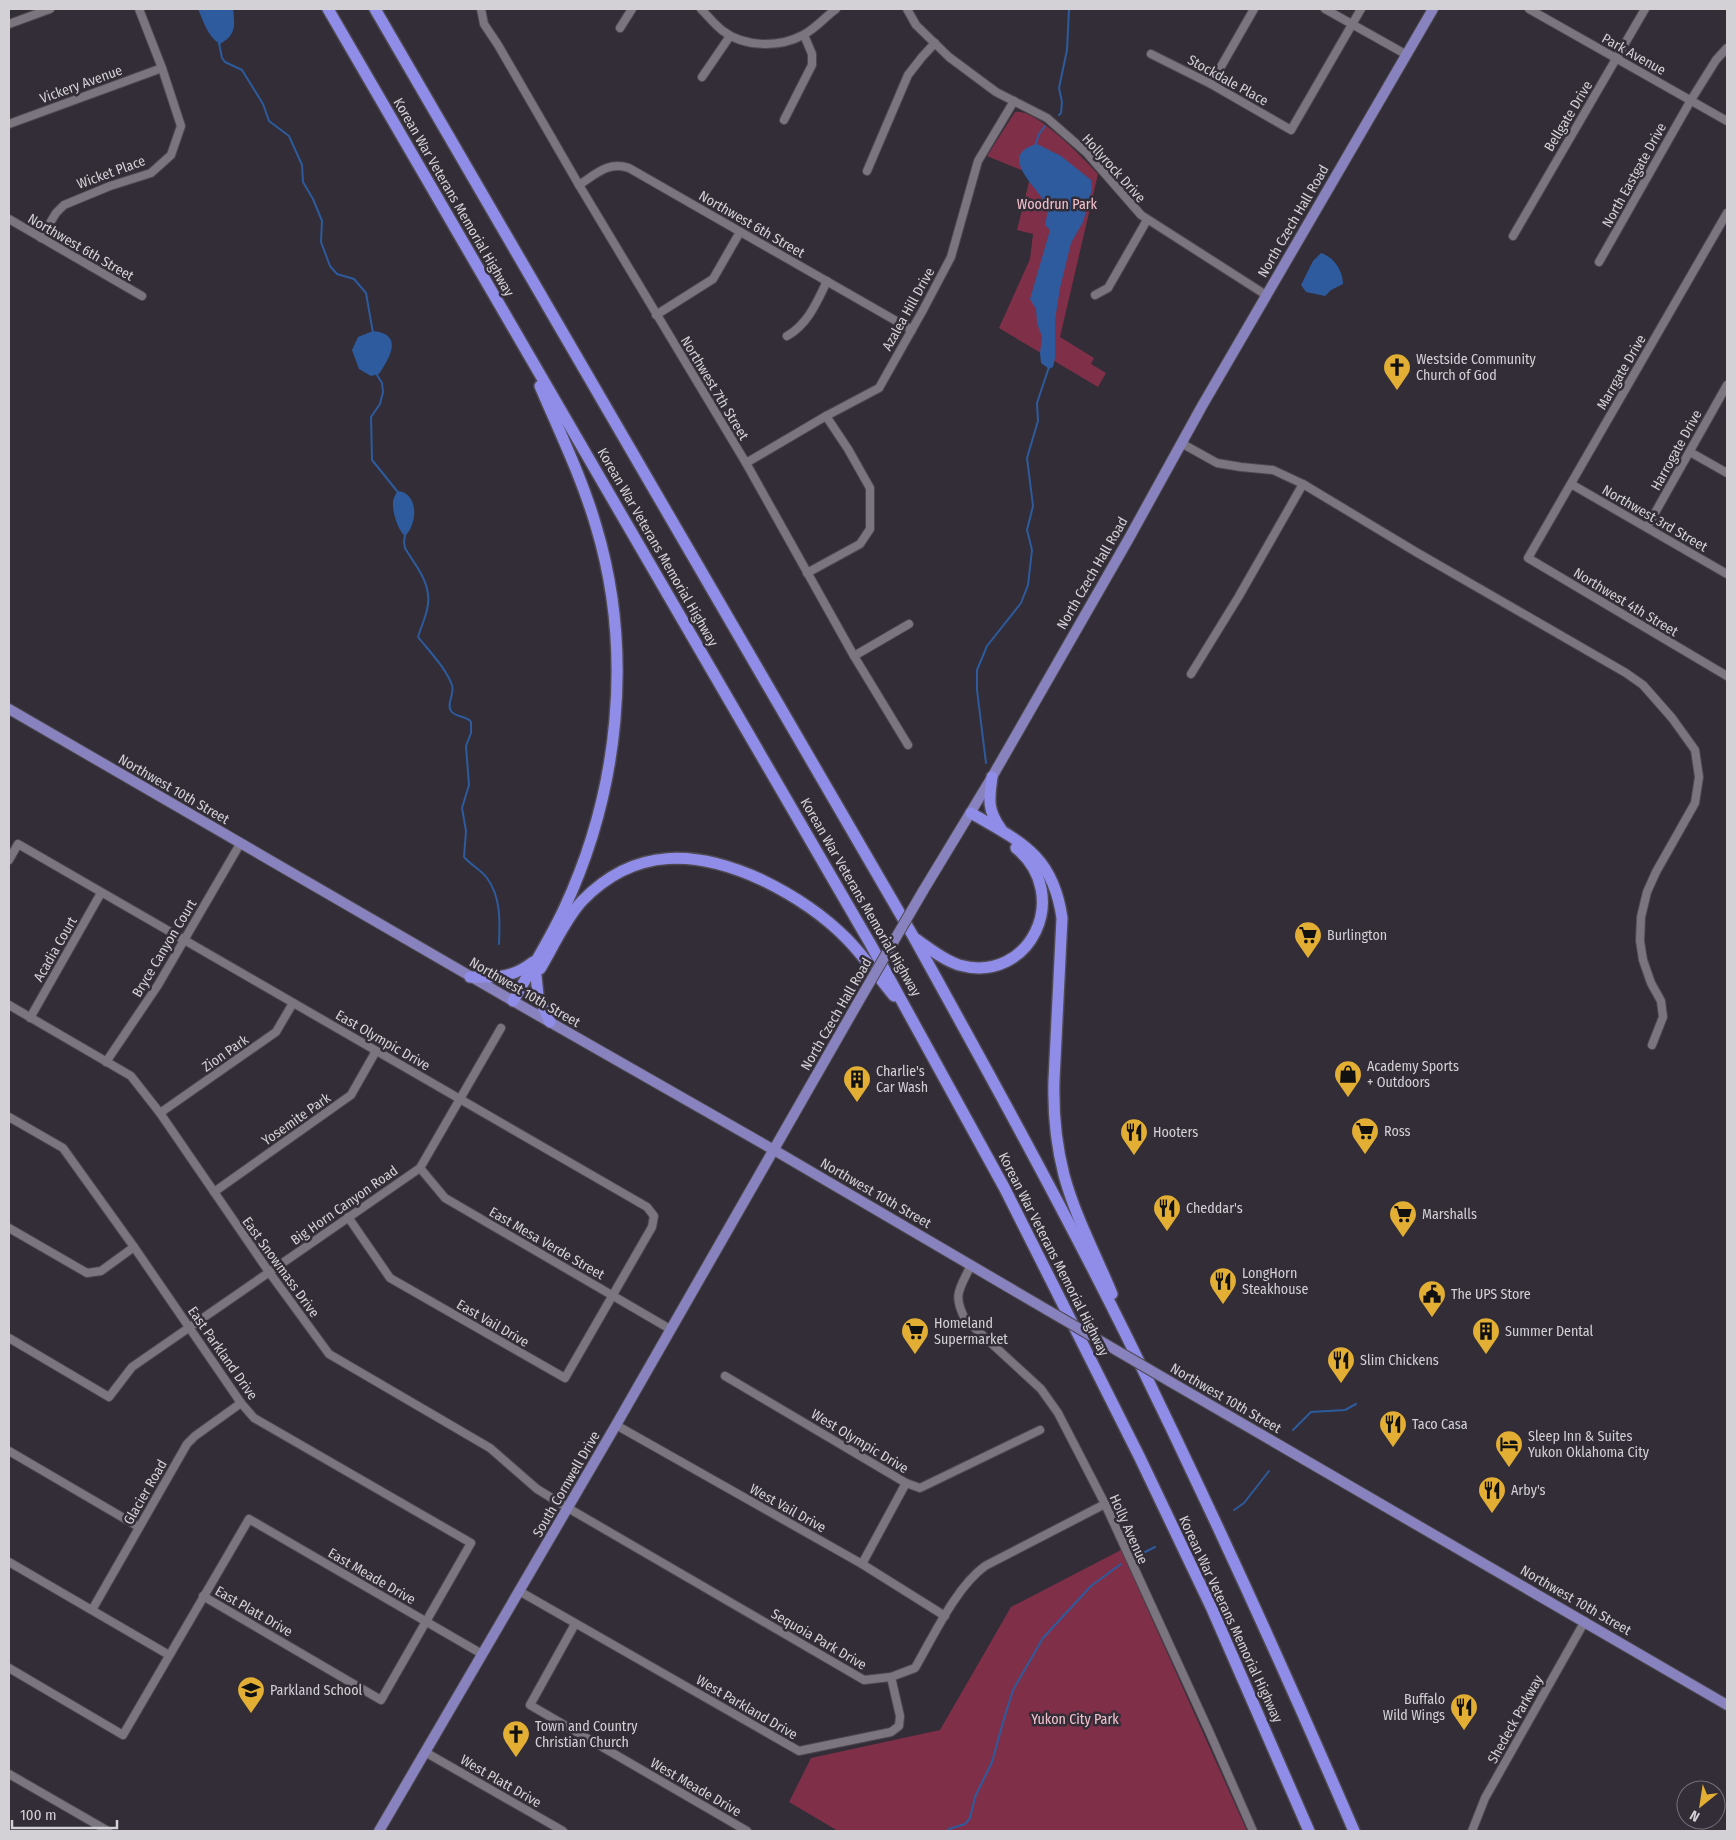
<svg xmlns="http://www.w3.org/2000/svg" width="1736" height="1840" viewBox="0 0 1736 1840" font-family="'Fira Sans Condensed',sans-serif">
<style>
.green{fill:#7f3048}
.water{fill:#2d5b9d}
.lines{fill:none;stroke-linecap:round;stroke-linejoin:round}
.stream{stroke:#2d5b9d;stroke-width:2}
.minor-casing{stroke:#4e4951;stroke-width:10}
.major-casing{stroke:#4e4951;stroke-width:12}
.highway-casing{stroke:#4e4951;stroke-width:14}
.minor{stroke:#7b757f;stroke-width:8}
.major{stroke:#8883be;stroke-width:10}
.highway{stroke:#908de8;stroke-width:11}
.major-bridge-casing{stroke:#4e4951;stroke-width:12;stroke-linecap:butt}
.major-bridge{stroke:#8883be;stroke-width:10}
.labels{text-anchor:middle;stroke-width:5;stroke-linejoin:round;paint-order:stroke}
.street-label{font-size:14px;fill:#d3d0d6;stroke:#322d36}
.park-label{font-size:14px;fill:#f4c2cd;stroke:#322d36}
.poi-label{font-size:14px;fill:#d3d0d6;stroke:#322d36;text-anchor:start}
</style>
<rect width="100%" height="100%" fill="#322d36"/>
<g class="green">
<path d="M1015,112C1036,108 1084,159 1098,174L1060,337L1094,358L1091,364L1106,373L1098,387L999,328L1030,259L1033,234L1017,230L1031,174L987,156Z"/>
<path d="M1121,1550L1247,1831H838L789,1802L811,1758L940,1730L1011,1607Z"/>
</g>
<g class="water">
<path d="M198,9H233C235,26 236,35 220,44C207,36 204,22 198,9Z"/>
<path d="M1037,144L1061,156L1091,180L1092,189L1083,222L1071,243L1060,288L1055,320V358L1053,367L1049,369L1041,363L1040,353L1042,337L1037,323L1036,309L1030,299L1050,230L1045,225C1046,219 1049,211 1046,205C1039,188 995,155 1037,144Z"/>
<path d="M1321,253C1334,257 1343,271 1343,284L1331,290L1325,296L1306,292L1301,285L1313,261Z"/>
<path d="M373,331C403,334 391,356 379,374L371,376L359,369L352,350L358,337Z"/>
<path d="M397,491C419,492 418,524 405,536C398,531 392,511 393,502C393,498 396,495 397,491Z"/>
</g>
<g class="lines">
<g class="stream">
<path d="M219,43L222,58L225,62L242,70L263,104L269,121L289,136L302,165L303,182L313,199L322,221L321,242L330,266L337,274L354,279L366,293L373,333"/>
<path d="M1059,115L1061,113L1062,102L1059,88L1067,50L1069,9"/>
<path d="M1035,146L1039,134L1045,126"/>
<path d="M377,375L382,383L383,392L380,404L371,417L372,460L397,491"/>
<path d="M405,535L404,542L405,548C413,562 427,578 428,595C430,608 422,624 418,637C430,652 445,667 452,685C455,694 446,704 451,711C456,718 466,715 471,722V733L466,746L469,785L462,808L466,831L464,857C471,865 481,870 487,878C501,897 500,922 499,944"/>
<path d="M986,763L977,690V670L987,646L1021,603L1028,585L1032,550L1027,530L1033,506L1027,458L1038,421L1037,403L1049,367"/>
<path d="M1293,1430L1311,1412L1345,1410L1356,1404"/>
<path d="M1234,1510L1244,1503L1269,1471"/>
<path d="M1141,1554L1155,1547"/>
<path d="M947,1831L949,1829L965,1824L970,1818L975,1797L992,1762L1003,1722L1013,1690L1043,1638L1091,1586L1121,1564"/>
</g>
<g class="minor-casing">
<g id="minor">
<path d="M481,9L484,24L498,45L579,185L746,463L854,656L908,745"/>
<path d="M701,9C708,16 715,25 723,31C744,47 779,48 803,35C815,29 825,17 836,9"/>
<path d="M907,9L916,25L949,57L996,92L1047,118L1087,153L1141,215L1266,295"/>
<path d="M1325,9L1407,55"/>
<path d="M1529,9L1727,121"/>
<path d="M9,24L50,9"/>
<path d="M620,28L632,9"/>
<path d="M1151,54L1211,84L1291,130L1361,9"/>
<path d="M702,77L730,36"/>
<path d="M1211,84L1254,9"/>
<path d="M784,120L812,65V54L804,35"/>
<path d="M9,124L162,68"/>
<path d="M867,171L908,75L922,57L935,43"/>
<path d="M579,185C596,174 608,161 629,168L912,330"/>
<path d="M1727,213L1528,558L1727,676"/>
<path d="M9,219L142,296"/>
<path d="M1513,236L1645,9"/>
<path d="M41,238L56,213L64,205L110,186L151,173L171,155L181,126L162,68L139,9"/>
<path d="M1599,262L1691,100L1716,60L1727,48"/>
<path d="M1095,295L1108,288L1147,220"/>
<path d="M656,315L713,279L740,232"/>
<path d="M787,336C808,324 817,302 827,281"/>
<path d="M1181,443L1217,463L1241,467L1273,470L1303,484L1416,552L1626,673L1643,685L1672,718L1695,750L1699,777L1695,803L1656,872L1647,892L1641,917L1640,941L1643,960L1651,983L1661,1001L1663,1017L1652,1045"/>
<path d="M1690,452L1727,473"/>
<path d="M746,463L826,416L879,388L923,310L951,257L978,161L1014,101"/>
<path d="M1571,484L1727,574"/>
<path d="M1647,527L1727,385"/>
<path d="M807,573L860,544L870,529V488L848,449L826,416"/>
<path d="M854,656L909,624"/>
<path d="M1191,674L1239,596L1303,484"/>
<path d="M9,860L18,844L647,1207L654,1216L652,1227L565,1378L390,1278L348,1217"/>
<path d="M9,1005L131,1076L160,1113L269,1272L329,1354L490,1448L537,1489L568,1508L864,1680L891,1677L915,1668C933,1637 956,1587 985,1566L1105,1504"/>
<path d="M30,1018L101,893"/>
<path d="M106,1062L158,985L240,844"/>
<path d="M160,1113L276,1032L293,1003"/>
<path d="M9,1117L63,1148L134,1247L241,1403L254,1418L471,1543L381,1700L203,1596"/>
<path d="M420,1168L445,1198L670,1329"/>
<path d="M214,1192L351,1095L376,1051"/>
<path d="M9,1228L87,1273L101,1271L134,1247"/>
<path d="M971,1265C960,1289 952,1294 965,1319L1041,1389L1058,1413L1105,1504L1209,1731L1253,1831"/>
<path d="M9,1338L109,1397L132,1367L420,1168L501,1028"/>
<path d="M725,1376L906,1483L920,1488L1040,1430"/>
<path d="M616,1425L862,1564L945,1616"/>
<path d="M9,1451L139,1527"/>
<path d="M9,1562L169,1655"/>
<path d="M862,1564L906,1483"/>
<path d="M519,1591L799,1751L891,1732L899,1726L900,1716L891,1677"/>
<path d="M92,1610L187,1444L195,1436L241,1403"/>
<path d="M575,1624L530,1705L747,1831"/>
<path d="M9,1668L123,1735L249,1519L482,1654"/>
<path d="M425,1752L563,1831"/>
<path d="M9,1774L108,1831"/>
<path d="M1472,1831L1485,1798L1585,1621"/>
</g>
</g>
<g class="major-casing">
<g id="major">
<path d="M9,709L520,1005L774,1150L1049,1311"/>
<path d="M923,891L992,777L1128,540L1202,406L1433,9"/>
<path d="M1169,1381L1727,1705"/>
<path d="M379,1831L616,1425L860,999"/>
</g>
</g>
<g class="highway-casing">
<g id="highway">
<path d="M328,9L871,945L1005,1189L1140,1458L1212,1609L1309,1831"/>
<path d="M375,9L913,936C986,1068 1059,1200 1126,1335C1206,1498 1282,1664 1354,1831"/>
<path d="M992,777C989,799 987,810 1001,829"/>
<path d="M971,813C1021,842 1053,855 1062,918L1054,1080C1053,1112 1056,1144 1064,1175C1075,1216 1096,1255 1112,1294"/>
<path d="M916,939C929,948 943,960 959,965C1030,985 1073,895 1016,848"/>
<path d="M540,969C552,949 566,918 582,901C635,846 697,850 762,880C793,895 822,914 846,938C864,956 878,977 894,996"/>
<path d="M536,976L538,995L550,1022"/>
<path d="M470,977C497,977 511,979 533,962"/>
<path d="M513,1001C530,971 549,941 564,909C619,791 634,652 596,526C582,478 560,433 540,386"/>
</g>
</g>
<use href="#minor" class="minor"/>
<use href="#major" class="major"/>
<use href="#highway" class="highway"/>
<g class="major-bridge-casing">
<g id="major-bridge">
<path d="M860,999L923,891"/>
<path d="M1049,1311L1169,1381"/>
</g>
</g>
<use href="#major-bridge" class="major-bridge"/>
</g>
<defs>
<g id="church-pin" transform="scale(1.4375)"><path d="M0 17L-7.5 6A9.5 9.5 0 1 1 7.5 6Z" fill="#e2ae34" stroke="#322d36"/><path d="M-1.2-6h2.4v3.5h3.3v2.4h-3.3V6h-2.4V-.1h-3.3v-2.4h3.3Z" fill="#111"/></g>
<g id="supermarket-pin" transform="scale(1.4375)"><path d="M0 17L-7.5 6A9.5 9.5 0 1 1 7.5 6Z" fill="#e2ae34" stroke="#322d36"/><path d="M-6-5.5h2.5l.6 2H6L4.5 2H-2.5L-4.4-4H-6ZM-1.5 3.2a1.3 1.3 0 1 0 .1 0ZM3 3.2a1.3 1.3 0 1 0 .1 0Z" fill="#111"/></g>
<g id="shop-pin" transform="scale(1.4375)"><path d="M0 17L-7.5 6A9.5 9.5 0 1 1 7.5 6Z" fill="#e2ae34" stroke="#322d36"/><path d="M-5-2.5h2.3a2.7 3.5 0 0 1 5.4 0H5L5.5 6h-11ZM-1.5-2.5h3a1.5 2.3 0 0 0-3 0Z" fill="#111"/></g>
<g id="building-pin" transform="scale(1.4375)"><path d="M0 17L-7.5 6A9.5 9.5 0 1 1 7.5 6Z" fill="#e2ae34" stroke="#322d36"/><path d="M-4-6H4V6H1V3H-1V6H-4ZM-2.5-4.3h1.7v1.8h-1.7ZM.8-4.3h1.7v1.8H.8ZM-2.5-1h1.7V.8h-1.7ZM.8-1h1.7V.8H.8Z" fill="#111"/></g>
<g id="restaurant-pin" transform="scale(1.4375)"><path d="M0 17L-7.5 6A9.5 9.5 0 1 1 7.5 6Z" fill="#e2ae34" stroke="#322d36"/><path d="M-5-6h1v4h1v-4h1v4h1v-4h1v5L-1.5 .5V6h-2V.5L-5-1ZM5-6V6H3V1.5H1.5Q1.5-4 5-6Z" fill="#111"/></g>
<g id="civic-pin" transform="scale(1.4375)"><path d="M0 17L-7.5 6A9.5 9.5 0 1 1 7.5 6Z" fill="#e2ae34" stroke="#322d36"/><path d="M-.6-6.5H3V-4.5H.6V-3L4-1V1h2V6H-6V1h2V-1L-.6-3ZM-1.2 2.5V6h2.4V2.5Z" fill="#111"/></g>
<g id="hotel-pin" transform="scale(1.4375)"><path d="M0 17L-7.5 6A9.5 9.5 0 1 1 7.5 6Z" fill="#e2ae34" stroke="#322d36"/><path d="M-6-4.5h1.5V1H6V5H4.5V3h-9V5H-6ZM-4 0a1.8 1.8 0 1 1 3.6 0ZM.5 0V-2.5h3Q6-2.5 6 0Z" fill="#111"/></g>
<g id="school-pin" transform="scale(1.4375)"><path d="M0 17L-7.5 6A9.5 9.5 0 1 1 7.5 6Z" fill="#e2ae34" stroke="#322d36"/><path d="M0-5L7-2L0 1L-7-2ZM-4 1L0 2.5L4 1V4Q0 6-4 4Z" fill="#111"/></g>
</defs>
<g fill-rule="evenodd">
<use href="#church-pin" x="1397" y="367"/>
<use href="#supermarket-pin" x="1308" y="935"/>
<use href="#shop-pin" x="1348" y="1074"/>
<use href="#building-pin" x="857" y="1079"/>
<use href="#supermarket-pin" x="1365" y="1131"/>
<use href="#restaurant-pin" x="1134" y="1132"/>
<use href="#restaurant-pin" x="1167" y="1208"/>
<use href="#supermarket-pin" x="1403" y="1214"/>
<use href="#restaurant-pin" x="1223" y="1281"/>
<use href="#civic-pin" x="1432" y="1294"/>
<use href="#supermarket-pin" x="915" y="1331"/>
<use href="#building-pin" x="1486" y="1331"/>
<use href="#restaurant-pin" x="1341" y="1360"/>
<use href="#restaurant-pin" x="1393" y="1424"/>
<use href="#hotel-pin" x="1509" y="1444"/>
<use href="#restaurant-pin" x="1492" y="1490"/>
<use href="#school-pin" x="251" y="1690"/>
<use href="#restaurant-pin" x="1464" y="1707"/>
<use href="#church-pin" x="516" y="1734"/>
</g>
<g class="labels">
<g class="street-label">
<text transform="translate(1634 54) rotate(29)" y="5">Park Avenue</text>
<text transform="translate(1228 80) rotate(29)" y="5">Stockdale Place</text>
<text transform="translate(81 84) rotate(-20)" y="5">Vickery Avenue</text>
<text transform="translate(1568 116) rotate(-59)" y="5">Bellgate Drive</text>
<text transform="translate(1114 168) rotate(48)" y="5">Hollyrock Drive</text>
<text transform="translate(111 172) rotate(-20)" y="5">Wicket Place</text>
<text transform="translate(1634 175) rotate(-61)" y="5">North Eastgate Drive</text>
<text transform="translate(454 197) rotate(60)" y="5">Korean War Veterans Memorial Highway</text>
<text transform="translate(1293 221) rotate(-60)" y="5">North Czech Hall Road</text>
<text transform="translate(752 224) rotate(30)" y="5">Northwest 6th Street</text>
<text transform="translate(81 247) rotate(30)" y="5">Northwest 6th Street</text>
<text transform="translate(908 309) rotate(-61)" y="5">Azalea Hill Drive</text>
<text transform="translate(1621 372) rotate(-60)" y="5">Marrgate Drive</text>
<text transform="translate(715 388) rotate(59)" y="5">Northwest 7th Street</text>
<text transform="translate(1676 450) rotate(-61)" y="5">Harrogate Drive</text>
<text transform="translate(1655 518) rotate(30)" y="5">Northwest 3rd Street</text>
<text transform="translate(658 547) rotate(60)" y="5">Korean War Veterans Memorial Highway</text>
<text transform="translate(1092 573) rotate(-60)" y="5">North Czech Hall Road</text>
<text transform="translate(1626 602) rotate(31)" y="5">Northwest 4th Street</text>
<text transform="translate(174 789) rotate(30)" y="5">Northwest 10th Street</text>
<text transform="translate(861 897) rotate(60)" y="5">Korean War Veterans Memorial Highway</text>
<text transform="translate(164 948) rotate(-59)" y="5">Bryce Canyon Court</text>
<text transform="translate(55 949) rotate(-60)" y="5">Acadia Court</text>
<text transform="translate(525 992) rotate(30)" y="5">Northwest 10th Street</text>
<text transform="translate(836 1014) rotate(-60)" y="5">North Czech Hall Road</text>
<text transform="translate(383 1040) rotate(30)" y="5">East Olympic Drive</text>
<text transform="translate(225 1053) rotate(-35)" y="5">Zion Park</text>
<text transform="translate(296 1119) rotate(-35)" y="5">Yosemite Park</text>
<text transform="translate(876 1193) rotate(30)" y="5">Northwest 10th Street</text>
<text transform="translate(344 1205) rotate(-35)" y="5">Big Horn Canyon Road</text>
<text transform="translate(547 1243) rotate(30)" y="5">East Mesa Verde Street</text>
<text transform="translate(1054 1254) rotate(63)" y="5">Korean War Veterans Memorial Highway</text>
<text transform="translate(281 1267) rotate(54)" y="5">East Snowmass Drive</text>
<text transform="translate(493 1323) rotate(30)" y="5">East Vail Drive</text>
<text transform="translate(223 1353) rotate(55)" y="5">East Parkland Drive</text>
<text transform="translate(1226 1398) rotate(30)" y="5">Northwest 10th Street</text>
<text transform="translate(860 1441) rotate(31)" y="5">West Olympic Drive</text>
<text transform="translate(566 1484) rotate(-60)" y="5">South Cornwell Drive</text>
<text transform="translate(145 1492) rotate(-60)" y="5">Glacier Road</text>
<text transform="translate(788 1508) rotate(29)" y="5">West Vail Drive</text>
<text transform="translate(1129 1529) rotate(66)" y="5">Holly Avenue</text>
<text transform="translate(372 1576) rotate(30)" y="5">East Meade Drive</text>
<text transform="translate(1576 1600) rotate(30)" y="5">Northwest 10th Street</text>
<text transform="translate(254 1611) rotate(30)" y="5">East Platt Drive</text>
<text transform="translate(1231 1619) rotate(65)" y="5">Korean War Veterans Memorial Highway</text>
<text transform="translate(819 1639) rotate(30)" y="5">Sequoia Park Drive</text>
<text transform="translate(747 1707) rotate(30)" y="5">West Parkland Drive</text>
<text transform="translate(1515 1719) rotate(-61)" y="5">Shedeck Parkway</text>
<text transform="translate(501 1781) rotate(30)" y="5">West Platt Drive</text>
<text transform="translate(696 1787) rotate(30)" y="5">West Meade Drive</text>
</g>
<g class="park-label">
<text x="1057" y="209">Woodrun Park</text>
<text x="1075" y="1724">Yukon City Park</text>
</g>
<g class="poi-label">
<text x="1416" y="364">Westside Community<tspan x="1416" dy="16">Church of God</tspan></text>
<text x="1327" y="940">Burlington</text>
<text x="1367" y="1071">Academy Sports<tspan x="1367" dy="16">+ Outdoors</tspan></text>
<text x="876" y="1076">Charlie's<tspan x="876" dy="16">Car Wash</tspan></text>
<text x="1384" y="1136">Ross</text>
<text x="1153" y="1137">Hooters</text>
<text x="1186" y="1213">Cheddar's</text>
<text x="1422" y="1219">Marshalls</text>
<text x="1242" y="1278">LongHorn<tspan x="1242" dy="16">Steakhouse</tspan></text>
<text x="1451" y="1299">The UPS Store</text>
<text x="934" y="1328">Homeland<tspan x="934" dy="16">Supermarket</tspan></text>
<text x="1505" y="1336">Summer Dental</text>
<text x="1360" y="1365">Slim Chickens</text>
<text x="1412" y="1429">Taco Casa</text>
<text x="1528" y="1441">Sleep Inn &amp; Suites<tspan x="1528" dy="16">Yukon Oklahoma City</tspan></text>
<text x="1511" y="1495">Arby's</text>
<text x="270" y="1695">Parkland School</text>
<text x="1445" y="1704" text-anchor="end">Buffalo<tspan x="1445" dy="16">Wild Wings</tspan></text>
<text x="535" y="1731">Town and Country<tspan x="535" dy="16">Christian Church</tspan></text>
</g>
</g>
<rect width="1736" height="1840" fill="none" stroke="#d3d0d6" stroke-width="20"/>
<g transform="translate(1701 1805) rotate(210)"><circle r="24" fill="#322d36" stroke="#726e76"/>
<path d="M0-4L9 19L0 12L-9 19Z" fill="#e2ae34"/>
<text y="-8" font-size="14" font-weight="bold" text-anchor="middle" fill="#d3d0d6">N</text>
</g>
<path d="M12 1820v8h105v-8" fill="none" stroke="#d3d0d6" stroke-width="2.5"/>
<text x="20" y="1820" font-size="15" fill="#d3d0d6" stroke="#322d36" stroke-width="4" paint-order="stroke">100 m</text>
</svg>
